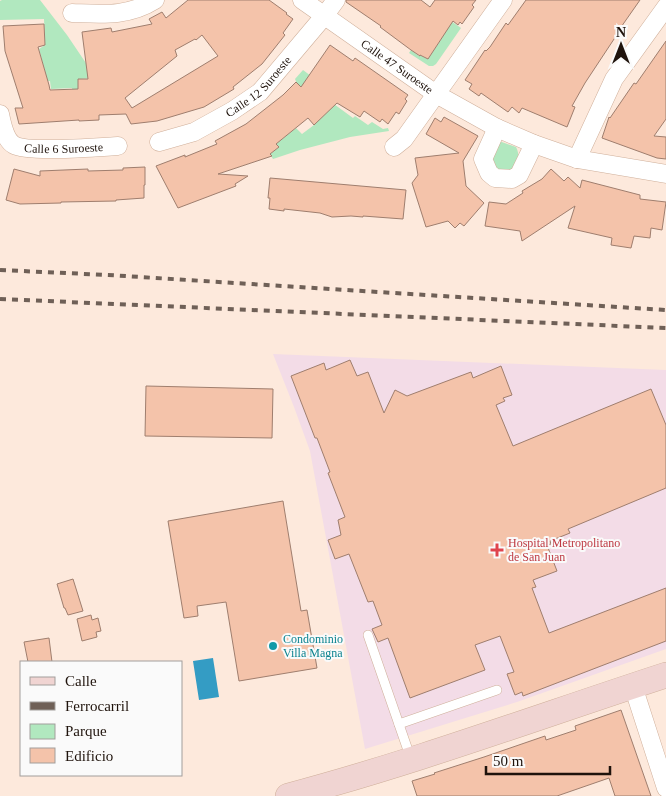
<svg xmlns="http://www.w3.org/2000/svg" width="666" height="796" viewBox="0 0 666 796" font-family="'Times New Roman',serif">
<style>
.medical{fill:#f3dce7}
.green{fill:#b1e8bf}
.water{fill:#349cc4}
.building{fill:#f4c3aa;stroke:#9f7e6e;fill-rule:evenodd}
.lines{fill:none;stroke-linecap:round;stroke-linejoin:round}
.lane-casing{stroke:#cfaf9a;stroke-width:10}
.street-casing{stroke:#cfaf9a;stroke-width:19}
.secondary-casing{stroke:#cfaf9a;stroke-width:26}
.lane{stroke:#fff;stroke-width:9}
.street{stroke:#fff;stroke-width:18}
.secondary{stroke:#f0d4d2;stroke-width:25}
.rail{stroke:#6f6057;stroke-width:4;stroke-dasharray:6 6;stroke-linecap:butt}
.health-dot{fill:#e0444e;stroke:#fafafa;stroke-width:2}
.culture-dot{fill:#0f9aa8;stroke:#fafafa;stroke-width:2}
.labels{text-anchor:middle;stroke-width:4;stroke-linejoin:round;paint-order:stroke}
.street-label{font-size:12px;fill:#1f130c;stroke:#fafafa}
.health-label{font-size:12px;fill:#be3a42;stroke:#fafafa;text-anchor:start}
.culture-label{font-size:12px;fill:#0d838f;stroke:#fafafa;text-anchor:start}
</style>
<rect width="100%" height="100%" fill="#fde9dc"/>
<path class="medical" d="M273,354L666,370V649L517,702L365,749L310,451L294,407Z"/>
<g class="green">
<path d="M2,0H40L67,35L96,78L78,79L79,119H73L72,88L51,89L50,81L36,82V79L46,75L39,49L45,45L44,19L0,20V1Z"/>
<path d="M438,12L461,28L436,64L433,66H429L409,53L411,50L419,56L420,55L428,59L442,38Z"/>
<path d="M303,70L311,76L327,99L353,118L355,116L368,125L372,122L383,129L388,128L389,131L350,137L300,150L273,159L270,154L279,147L276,144L296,128L302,134L314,125L295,79Z"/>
<path d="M499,141L516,147C521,157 517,162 512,171L504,174L491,165L495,147Z"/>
</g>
<path class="water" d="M213,658L219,697L199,700L193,661Z"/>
<g class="building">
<path d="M188,0H269L287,13L286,14L293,19L283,33L285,35L262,64L233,87L234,89L204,107L157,121L131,124L126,114L99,115V120L79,121V120L19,124L15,108H23L5,51L3,26L44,24L45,45L38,47L49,85L50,90L78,89V79H88L82,32L111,28L112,32L152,24L149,19L162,12L166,18ZM202,35L218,56L132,108L125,98L177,56L175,50L195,39L196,40Z"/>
<path d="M346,0H421L430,7L435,0H476L472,5L474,7L462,24L460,22L458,25L453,21L428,59L420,55V56L411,50L380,27L381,26L346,2Z"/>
<path d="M526,0H640L619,30H620L585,83L572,106L575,107L567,127L522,108L519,113L512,107L508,112L481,93L479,96L469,89L472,84L465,80L485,50L486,51L490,47L506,23L508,25Z"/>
<path d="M666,41V119L654,136L666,137V159L657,158L602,138L609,117L610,118L634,83L636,84Z"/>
<path d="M330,45L353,61L355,58L408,95L405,99L407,101L399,114L396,112L388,124L382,119L380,122L364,111L360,117L337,103L314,125L308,118L276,144L279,147L270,154L272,156L218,174L248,176L235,184L236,186L178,208L156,166L185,155V157L217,144L215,141L246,124L283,95L296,82L301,87Z"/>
<path d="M444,117L478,136L463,161L466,186L484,203L464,226L460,223L455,228L448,221L426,227L412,183L418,175L415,158L459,153L426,134L435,118L441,122Z"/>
<path d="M145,167V185H144V198L116,200V201L61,202V203L20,204L6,200L14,169L40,176V171L88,169V171L123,170V168Z"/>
<path d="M551,169L564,181L568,177L580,188L582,180L640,195V199L666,202L662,230L651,228L650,238L634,236L631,248L611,245L612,238L568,228L575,206L522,241L520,231L485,226L489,202L506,204L523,193L522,191L542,179Z"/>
<path d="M270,178L406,190L403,219L363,216V217L351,216L332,217L320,213L284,209V211L269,209L270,198H268Z"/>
<path d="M350,360L357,376L368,372L384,413L395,390L407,396L471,372L473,378L501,366L512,395L503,398L505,401L496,405L513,446L651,389L666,425V488L568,529L570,533L550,541L551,544L547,545L557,571L533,580L536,587L532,588L549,633L666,588V641L523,696L522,692L515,695L507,674L514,672L500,636L475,645L485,670L410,698L388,638L378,642L372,629L382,625L373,601L368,602L349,554L335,559L328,540L341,535L338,520L345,517L328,473L330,472L317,438H315L291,376L324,363L326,370Z"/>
<path d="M146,386L273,389L272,438L145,436Z"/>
<path d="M283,501L301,611L307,610L317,668L239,681L226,602L197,606L198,616L184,618L168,521Z"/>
<path d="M73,579L83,611L68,615L65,608H64L57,584Z"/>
<path d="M91,615L92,620L98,618L101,631L96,632L97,637L82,641L77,619Z"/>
<path d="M49,638L52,662H28L24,642Z"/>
<path d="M621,710L651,796H615L609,778L557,796H417L412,781L435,774L434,773L484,757L545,736L546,740L576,730L575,726Z"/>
</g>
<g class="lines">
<g class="lane-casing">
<g id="lane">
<path d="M368,635L411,759"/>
<path d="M399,724L497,690"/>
</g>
</g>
<g class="street-casing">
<g id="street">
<path id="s1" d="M302,0L436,94L497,128L534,144L577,159L666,174"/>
<path d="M72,13C102,14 128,17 155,0"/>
<path id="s2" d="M0,114C2,124 5,140 14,145C28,153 99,147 118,146"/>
<path d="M497,128L483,159L489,173L495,178L512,179L519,175L534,144"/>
<path id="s3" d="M159,142L194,132L232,111L260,92L325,15L336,0"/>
<path d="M394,147L404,139L503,0"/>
<path d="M577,159L614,79L666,7"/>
<path d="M633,686L666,788"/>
</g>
</g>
<g class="secondary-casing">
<path id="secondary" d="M288,796C416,762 540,716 666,675"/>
</g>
<use href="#lane" class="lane"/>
<use href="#street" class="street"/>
<use href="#secondary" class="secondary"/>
<g class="rail">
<path d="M0,270L108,275L666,310"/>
<path d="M0,299L666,328"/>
</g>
</g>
<path class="health-dot" d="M494.5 542.5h5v5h5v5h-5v5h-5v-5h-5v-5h5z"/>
<circle class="culture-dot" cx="273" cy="646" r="5"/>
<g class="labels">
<g class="street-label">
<text dy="4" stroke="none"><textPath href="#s1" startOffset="116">Calle 47 Suroeste</textPath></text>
<text dy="4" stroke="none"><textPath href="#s3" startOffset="116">Calle 12 Suroeste</textPath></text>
<text dy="4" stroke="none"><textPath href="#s2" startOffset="85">Calle 6 Suroeste</textPath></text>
</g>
<g class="health-label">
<text x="508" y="547">Hospital Metropolitano<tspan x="508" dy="14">de San Juan</tspan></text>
</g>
<g class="culture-label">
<text x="283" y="643">Condominio<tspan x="283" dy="14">Villa Magna</tspan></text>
</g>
</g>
<rect x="20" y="661" width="162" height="115" fill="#fafafa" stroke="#a29e9b"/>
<rect x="30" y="677" width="25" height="8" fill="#f0d4d2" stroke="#a29e9b"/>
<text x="65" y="686" font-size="15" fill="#1f130c">Calle</text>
<rect x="30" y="702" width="25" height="8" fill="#6f6057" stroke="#a29e9b"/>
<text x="65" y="711" font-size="15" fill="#1f130c">Ferrocarril</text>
<rect x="30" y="724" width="25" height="15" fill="#b1e8bf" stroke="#a29e9b"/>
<text x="65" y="736" font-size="15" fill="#1f130c">Parque</text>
<rect x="30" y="748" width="25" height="15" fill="#f4c3aa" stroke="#a29e9b"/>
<text x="65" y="761" font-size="15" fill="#1f130c">Edificio</text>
<g transform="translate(621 45)" stroke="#fafafa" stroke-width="4" paint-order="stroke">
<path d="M0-4L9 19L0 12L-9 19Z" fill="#1f130c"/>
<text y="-8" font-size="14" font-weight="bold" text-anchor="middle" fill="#1f130c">N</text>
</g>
<path d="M486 766v8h124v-8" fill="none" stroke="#1f130c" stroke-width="2.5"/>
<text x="493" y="766" font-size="15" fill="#1f130c" stroke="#fafafa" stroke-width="4" paint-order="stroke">50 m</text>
</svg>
